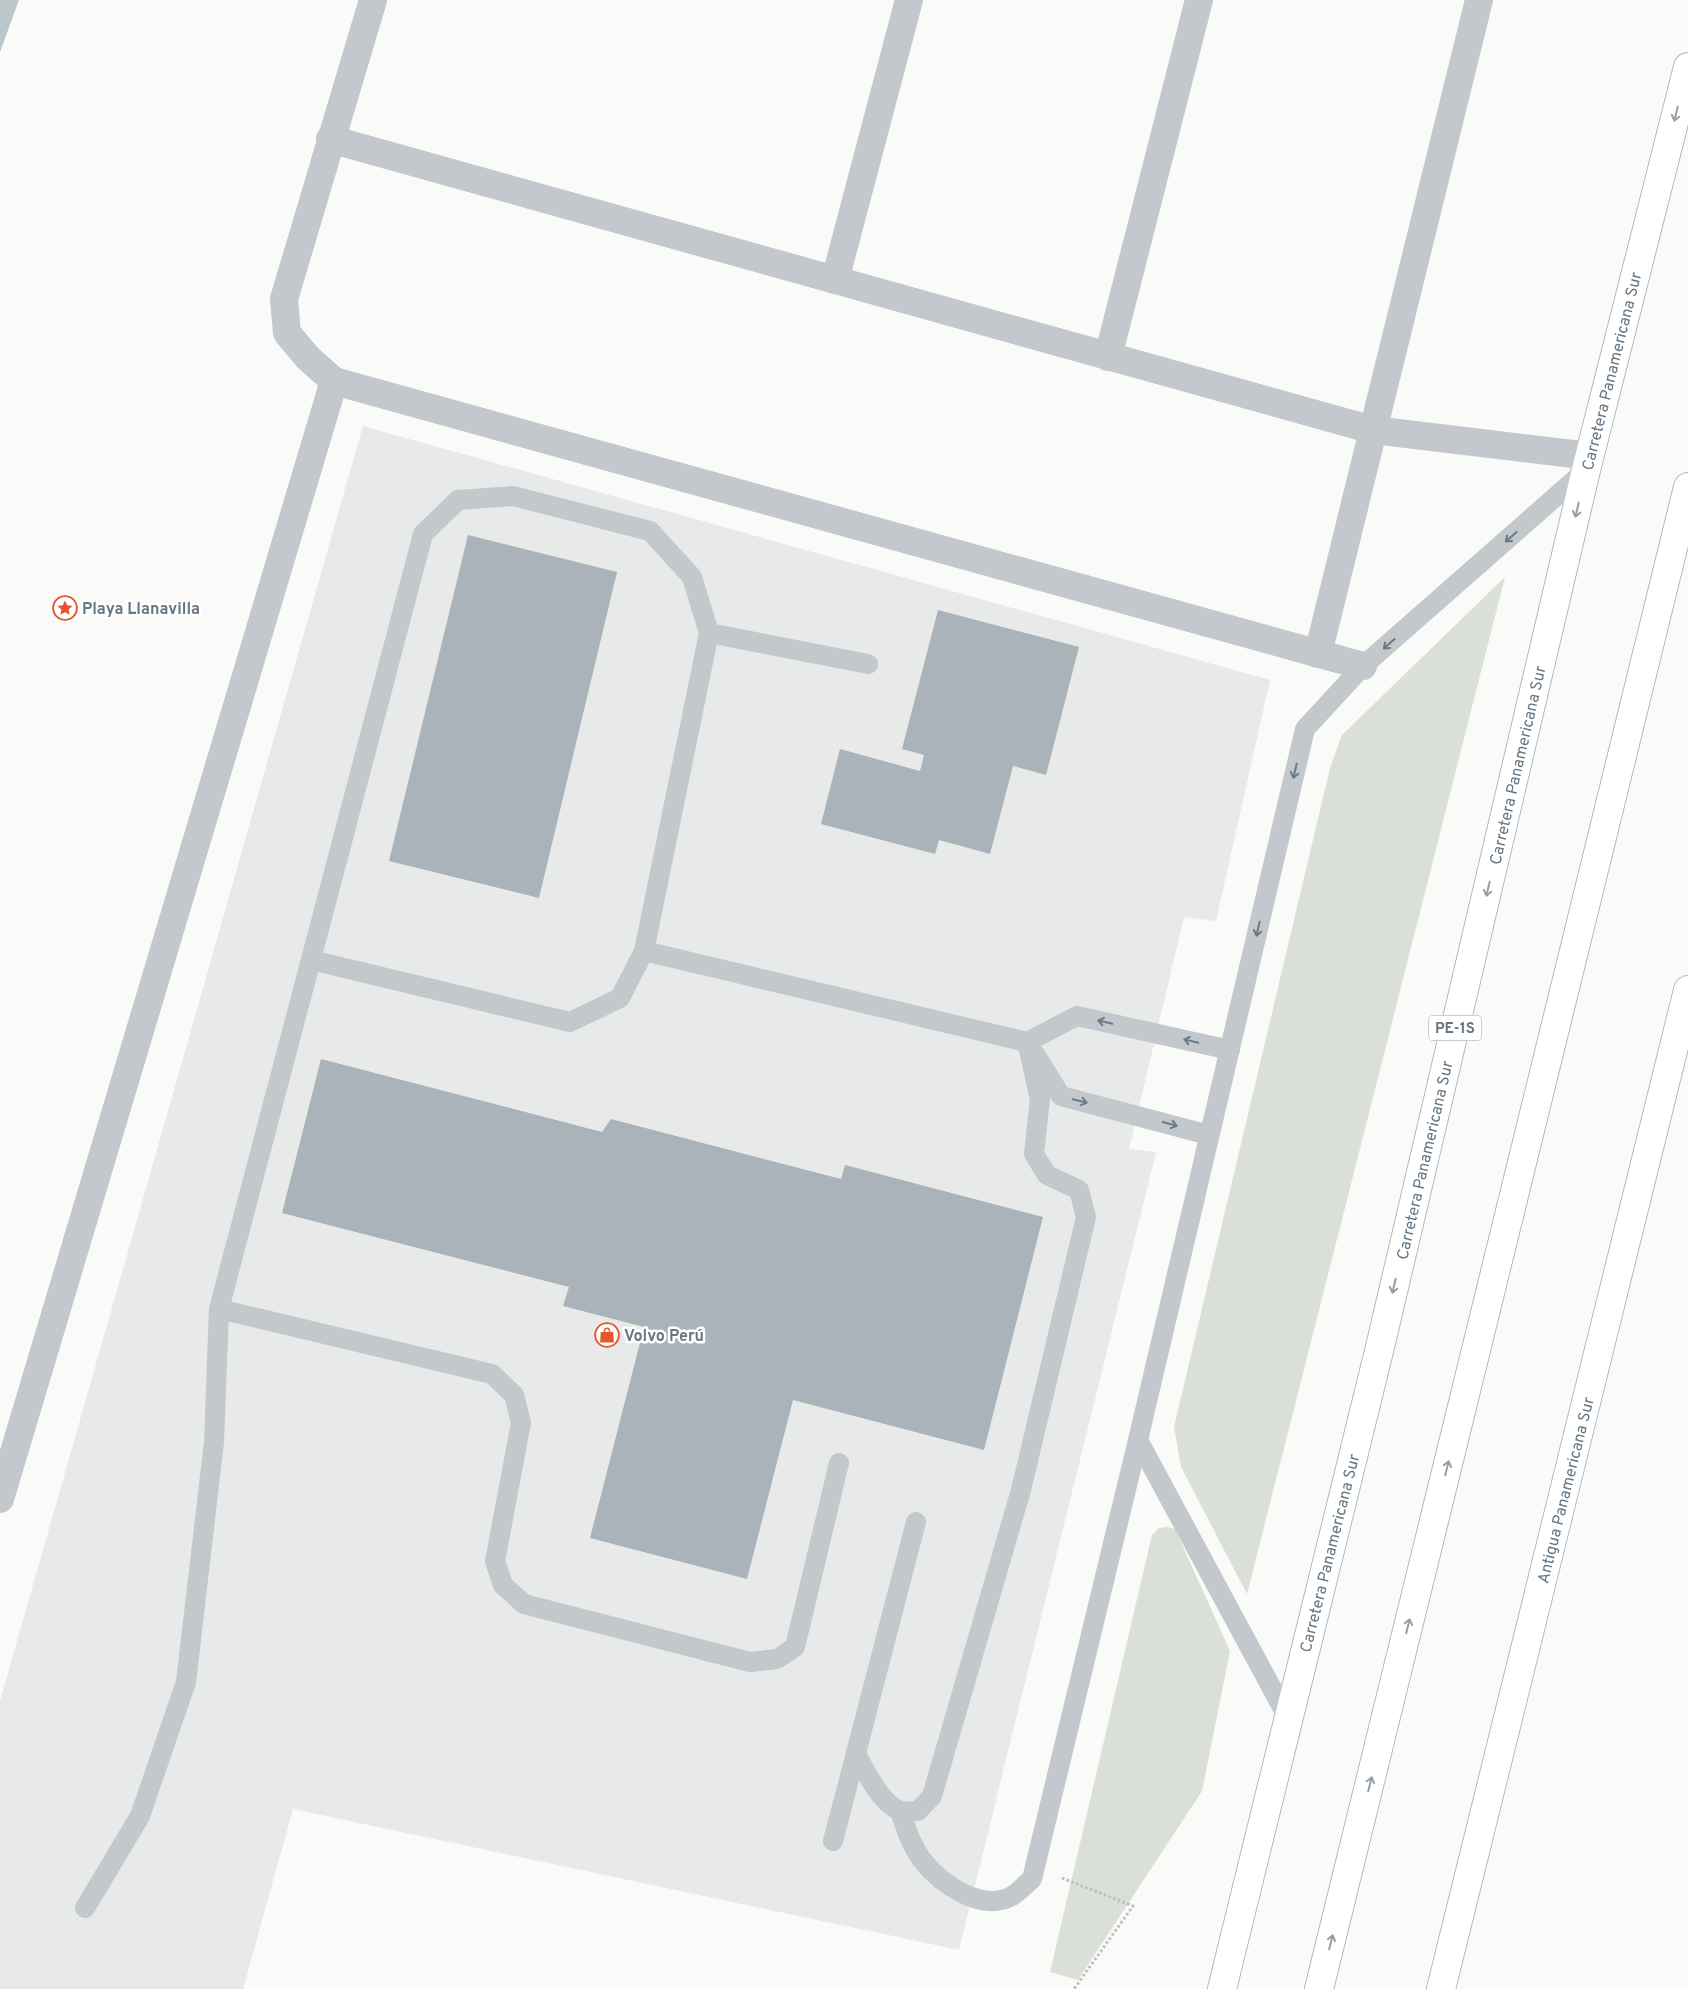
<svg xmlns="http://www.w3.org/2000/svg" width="1688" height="1989" viewBox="0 0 1688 1989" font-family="Overpass,sans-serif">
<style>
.built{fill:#e8e9e9}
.green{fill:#dadfd7}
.water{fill:#bbc7cb}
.building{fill:#aab3b9}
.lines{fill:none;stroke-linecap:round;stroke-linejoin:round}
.primary-casing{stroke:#b5babe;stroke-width:30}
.highway-casing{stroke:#b4b9bd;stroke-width:30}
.path{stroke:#bbbfc2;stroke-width:3;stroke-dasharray:2.5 2.5;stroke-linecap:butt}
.lane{stroke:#c3c8cc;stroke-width:20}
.street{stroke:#c3c8cc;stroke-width:28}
.primary{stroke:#fff;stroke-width:28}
.highway{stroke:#fff;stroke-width:28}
.oneway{stroke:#939fa8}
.oneway2{stroke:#6a7a87}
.labels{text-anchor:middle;stroke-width:5;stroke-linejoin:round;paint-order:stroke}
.shield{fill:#fff;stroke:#939fa8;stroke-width:1}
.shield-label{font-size:15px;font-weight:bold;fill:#657683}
.street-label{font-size:16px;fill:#657683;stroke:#fff}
.poi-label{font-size:16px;font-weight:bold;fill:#657683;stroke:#fff;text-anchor:start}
</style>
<rect width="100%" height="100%" fill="#fafaf8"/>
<path class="built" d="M363,426L1270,680L1216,921L1184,917L1129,1149L1156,1152L959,1950L293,1809L243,1989H0V1701Z"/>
<g class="green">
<path d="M1505,577L1247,1594L1181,1467L1174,1427L1330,768L1342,735Z"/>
<path d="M1168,1527L1175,1529L1230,1651L1202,1791L1078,1980L1050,1972L1152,1535L1159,1528Z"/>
</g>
<path class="water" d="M0,0H19L0,52Z"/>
<g class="building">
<path d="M468,535L617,572L539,898L389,861Z"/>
<path d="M938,610L1079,647L1046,775L1013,766L990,854L939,840L935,854L821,824L840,749L920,771L924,755L902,749Z"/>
<path d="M321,1059L602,1132L611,1119L841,1179L845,1165L1043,1217L984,1450L793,1400L747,1579L590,1538L644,1327L563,1306L569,1287L282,1213Z"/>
</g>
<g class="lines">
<g class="primary-casing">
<path id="primary" d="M1441,1989L1688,990"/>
</g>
<g class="highway-casing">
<g id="highway">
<path d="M1222,1989L1380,1347L1586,470L1688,67"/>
<path d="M1319,1989L1688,487"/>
</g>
</g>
<path class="path" d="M1062,1878L1133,1906L1074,1989"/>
<g class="lane">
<path d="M709,633L868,664"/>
<path d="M644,951L1027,1042L1077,1016L1230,1050"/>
<path d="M311,960L570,1022L620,998L644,951L709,633L692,577L650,531L513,496L458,500L423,534L219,1309L492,1374L514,1395L521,1423L495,1561L503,1585L524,1604L750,1662L777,1659L795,1647L839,1463"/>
<path d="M1035,1054L1061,1096L1209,1135"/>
<path d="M916,1522L856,1753C864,1769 882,1807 902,1811C907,1812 913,1811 918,1811L932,1796L1021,1490L1086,1217L1079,1190L1047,1175L1034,1154L1040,1099L1027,1042"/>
<path d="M1289,1720L1138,1440L1305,729L1363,666L1586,470"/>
<path d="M900,1811C906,1828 911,1845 922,1860C940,1883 981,1913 1012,1896C1019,1892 1026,1884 1032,1879L1138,1440"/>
<path d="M833,1841L856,1753"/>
<path d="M85,1908L140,1816L186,1682L214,1442L219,1309"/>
</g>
<g class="street">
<path d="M373,0L284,299L287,333L308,358L334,381L1363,666"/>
<path d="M330,139L1373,430L1590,456"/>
<path d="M835,280L909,0"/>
<path d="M1108,357L1199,0"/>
<path d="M1318,654L1479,0"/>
<path d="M0,1499L334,381"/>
</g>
<use href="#primary" class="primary"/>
<use href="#highway" class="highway"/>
</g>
<defs><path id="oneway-shaft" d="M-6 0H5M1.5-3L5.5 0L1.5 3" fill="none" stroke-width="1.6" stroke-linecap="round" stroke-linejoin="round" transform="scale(1.25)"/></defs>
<g class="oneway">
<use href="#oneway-shaft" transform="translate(1676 114) rotate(104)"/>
<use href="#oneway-shaft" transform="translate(1577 510) rotate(103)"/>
<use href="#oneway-shaft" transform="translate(1488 889) rotate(103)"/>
<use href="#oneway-shaft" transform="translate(1394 1286) rotate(103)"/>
<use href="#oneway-shaft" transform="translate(1447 1468) rotate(-76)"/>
<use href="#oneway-shaft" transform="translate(1408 1626) rotate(-76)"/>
<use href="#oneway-shaft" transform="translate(1370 1784) rotate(-76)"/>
<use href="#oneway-shaft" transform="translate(1331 1942) rotate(-76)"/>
</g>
<g class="oneway2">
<use href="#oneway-shaft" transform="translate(1511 537) rotate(139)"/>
<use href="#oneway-shaft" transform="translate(1389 644) rotate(139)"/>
<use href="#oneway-shaft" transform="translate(1295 771) rotate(103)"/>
<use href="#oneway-shaft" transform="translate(1258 929) rotate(103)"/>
<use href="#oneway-shaft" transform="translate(1105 1022) rotate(-167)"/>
<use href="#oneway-shaft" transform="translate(1191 1041) rotate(-167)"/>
<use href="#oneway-shaft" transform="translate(1080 1101) rotate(14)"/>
<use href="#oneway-shaft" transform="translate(1170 1124) rotate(15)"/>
</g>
<defs>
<g id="sight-ring" transform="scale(1.25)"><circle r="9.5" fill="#fff" stroke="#e4572e" stroke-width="1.5"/><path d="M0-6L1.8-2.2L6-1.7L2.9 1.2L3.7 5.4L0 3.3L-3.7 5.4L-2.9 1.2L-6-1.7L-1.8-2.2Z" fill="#e4572e"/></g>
<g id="shop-ring" transform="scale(1.25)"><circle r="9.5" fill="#fff" stroke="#e4572e" stroke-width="1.5"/><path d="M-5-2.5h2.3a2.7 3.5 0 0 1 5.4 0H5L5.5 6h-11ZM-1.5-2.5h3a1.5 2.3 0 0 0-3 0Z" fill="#e4572e"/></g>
</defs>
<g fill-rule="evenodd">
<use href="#sight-ring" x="65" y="608"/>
<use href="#shop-ring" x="607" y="1335"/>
</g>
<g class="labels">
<rect class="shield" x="1429" y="1015.5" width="52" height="25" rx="4"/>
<g class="shield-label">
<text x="1455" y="1033">PE-1S</text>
</g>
<g class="street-label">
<text transform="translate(1611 371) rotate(-76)" y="6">Carretera Panamericana Sur</text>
<text transform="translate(1517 765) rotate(-77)" y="6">Carretera Panamericana Sur</text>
<text transform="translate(1424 1160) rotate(-77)" y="6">Carretera Panamericana Sur</text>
<text transform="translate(1565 1490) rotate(-76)" y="6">Antigua Panamericana Sur</text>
<text transform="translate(1329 1553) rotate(-76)" y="6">Carretera Panamericana Sur</text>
</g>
<g class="poi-label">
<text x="82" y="614">Playa Llanavilla</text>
<text x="624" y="1341">Volvo Perú</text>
</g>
</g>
</svg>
